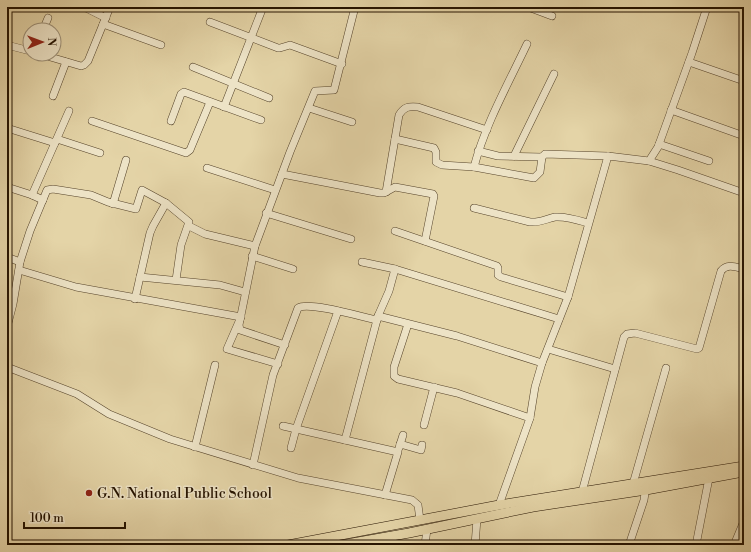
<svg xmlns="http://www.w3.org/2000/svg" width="751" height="552" viewBox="0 0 751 552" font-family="'Libre Bodoni',serif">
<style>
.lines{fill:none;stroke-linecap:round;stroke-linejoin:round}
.minor-casing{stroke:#55432a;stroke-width:8}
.major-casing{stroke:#251300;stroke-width:10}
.minor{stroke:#ede3c6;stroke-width:7}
.major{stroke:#e4d4a7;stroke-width:9}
.poi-dot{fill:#8f2418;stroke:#ede3c6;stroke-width:1.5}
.labels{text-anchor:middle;stroke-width:3;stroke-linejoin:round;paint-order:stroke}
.poi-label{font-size:14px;fill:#251300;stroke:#ede3c6;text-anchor:start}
</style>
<rect width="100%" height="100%" fill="#e4d4a7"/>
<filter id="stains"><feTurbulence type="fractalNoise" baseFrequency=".005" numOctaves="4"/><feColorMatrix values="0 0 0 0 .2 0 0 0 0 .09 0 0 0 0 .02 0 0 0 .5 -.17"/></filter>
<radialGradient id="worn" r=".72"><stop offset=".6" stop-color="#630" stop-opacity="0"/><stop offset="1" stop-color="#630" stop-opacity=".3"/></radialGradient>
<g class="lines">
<g class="minor-casing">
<g id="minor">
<path d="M84,7L106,18"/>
<path d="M528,7L552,16"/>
<path d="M210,22L278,48H280L290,45L342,64"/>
<path d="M103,24L161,45"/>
<path d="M43,30L48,18"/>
<path d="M7,45L30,51"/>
<path d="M40,54L81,66L84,65L88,61L110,7"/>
<path d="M689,62L744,81"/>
<path d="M193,67L269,98"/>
<path d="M53,96L66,62"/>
<path d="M224,107L263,7"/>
<path d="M309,108L352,122"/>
<path d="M671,110L744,136"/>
<path d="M92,121L186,153L190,150L210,102"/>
<path d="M171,121L181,94L184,92L261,120"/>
<path d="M7,128L55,143"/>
<path d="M57,139L100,153"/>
<path d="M395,139L434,148L436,152V162L442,165L474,167L534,178L540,172L542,157L545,154L608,156"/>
<path d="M659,144L709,161"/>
<path d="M478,151L498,156L542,157"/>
<path d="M514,156L554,74"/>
<path d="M649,161L678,170L744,193"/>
<path d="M474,167C485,125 508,84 527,44"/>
<path d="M207,168L275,190"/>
<path d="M282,174L380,193H384L395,187L433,194L434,196L425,241"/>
<path d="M7,187L32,195L43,200"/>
<path d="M386,192L399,115C404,107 408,106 418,107L487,130"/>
<path d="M32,195L69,111"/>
<path d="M113,204L126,160"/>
<path d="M474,208L530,222C539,223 546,219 555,217C566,216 578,220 588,223"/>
<path d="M266,213L351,239"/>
<path d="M189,226L205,234L255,246"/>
<path d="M395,231L497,266L498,268V275L501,277L568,297"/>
<path d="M252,256L293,269"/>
<path d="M7,257L20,262"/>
<path d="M395,269L559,319"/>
<path d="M19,270L76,287L241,317L227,349L278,364"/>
<path d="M140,277L220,285L245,292"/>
<path d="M135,299L150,233L153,226L166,203"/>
<path d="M378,316L457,336L542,363"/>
<path d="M408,324L394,367V376L398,379L457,393L530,418"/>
<path d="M7,327L13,304L20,262L30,231L47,190L53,189L91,195L108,202L136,209L142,190L166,203L189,222L181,245L176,280"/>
<path d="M285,345L240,330L239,325L255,246L290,152L315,91L334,90L355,7"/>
<path d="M548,349L615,369"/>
<path d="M7,367L77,394L109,414L170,439L298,478L412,500L418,505L420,520"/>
<path d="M424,425L434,387"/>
<path d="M283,426L398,452L385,495"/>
<path d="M345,440L378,316L389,291L395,269L362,262"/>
<path d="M400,444L421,450L422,445"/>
<path d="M195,447L215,365"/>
<path d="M291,448L296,429L338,311"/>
<path d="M399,448L403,435"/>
<path d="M253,465L273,375L298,308C309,301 362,317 377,320"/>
<path d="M633,484L666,368"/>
<path d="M582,492L624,337L627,334L635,333L697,349L699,348L721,271C727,263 736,267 744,269"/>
<path d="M499,505L530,418L535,387L542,363L568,297L608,156L649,161L658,147L692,53L707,7"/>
<path d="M384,545L385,537"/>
<path d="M425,545L427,529"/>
<path d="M475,545L477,519"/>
<path d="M629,545L644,500L646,486"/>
<path d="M696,545L709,478"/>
<path d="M734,545L744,521"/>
</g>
</g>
<g class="major-casing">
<g id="major">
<path d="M288,545L499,505L744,466"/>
<path d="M341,545L409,533L533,507L646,490L743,472"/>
</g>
</g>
<use href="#minor" class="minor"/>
<use href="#major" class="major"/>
</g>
<circle class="poi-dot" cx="89" cy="493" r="4"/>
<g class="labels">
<g class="poi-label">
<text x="97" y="498">G.N. National Public School</text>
</g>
</g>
<rect width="751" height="552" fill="none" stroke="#e4d4a7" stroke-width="24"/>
<rect x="8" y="8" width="735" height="536" fill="none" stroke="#251300" stroke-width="2"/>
<rect x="12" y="12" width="727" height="528" fill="none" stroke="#251300"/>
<g transform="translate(42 42) rotate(89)"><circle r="19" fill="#ede3c6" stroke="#9d9077"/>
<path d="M0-3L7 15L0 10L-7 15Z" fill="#8f2418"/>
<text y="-6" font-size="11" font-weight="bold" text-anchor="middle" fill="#251300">N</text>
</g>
<path d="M24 522v6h101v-6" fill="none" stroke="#251300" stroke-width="2"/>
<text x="30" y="522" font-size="12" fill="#251300" stroke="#ede3c6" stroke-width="3" paint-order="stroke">100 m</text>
<rect width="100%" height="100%" filter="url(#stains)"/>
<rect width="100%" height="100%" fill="url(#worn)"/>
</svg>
